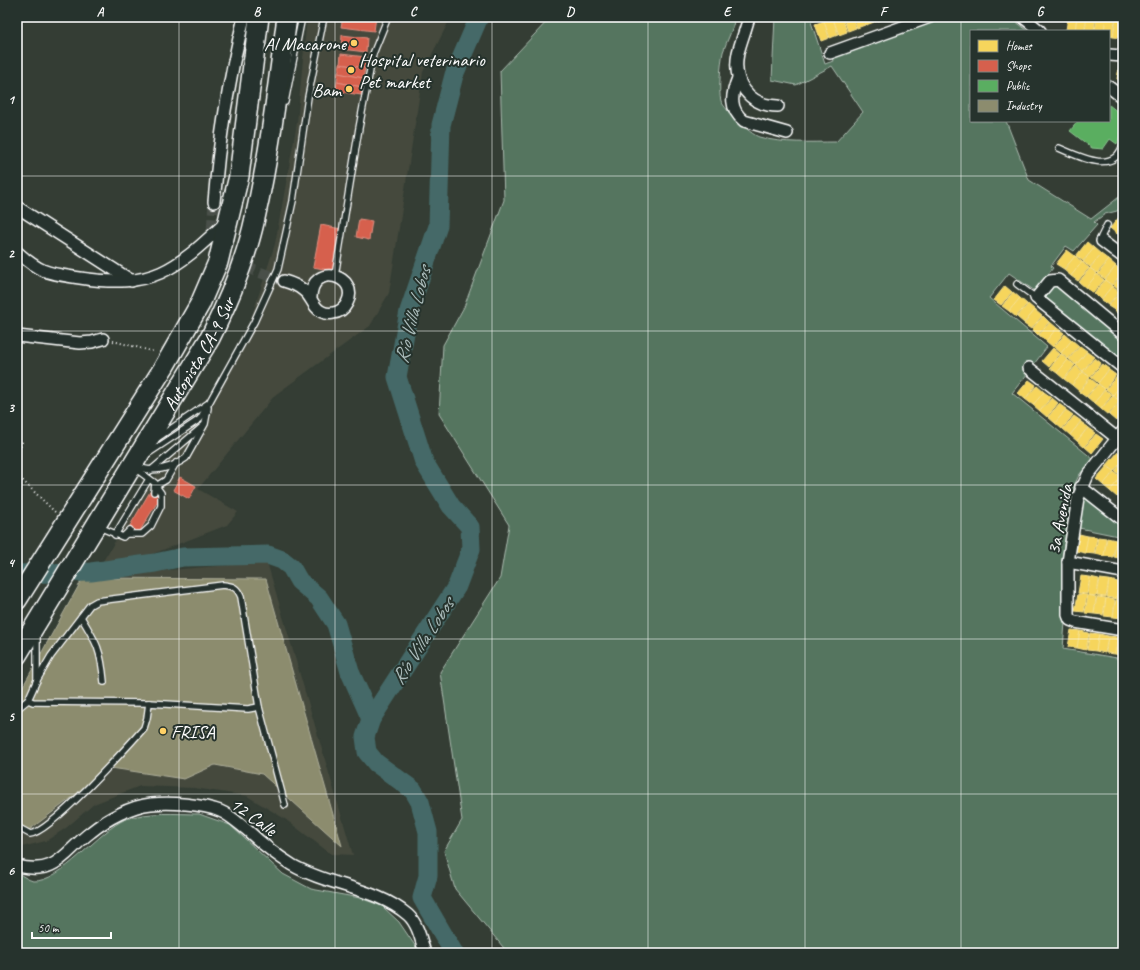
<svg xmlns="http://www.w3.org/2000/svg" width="1140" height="970" viewBox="0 0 1140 970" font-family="Caveat,sans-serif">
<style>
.built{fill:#44493d}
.green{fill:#55755f;stroke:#aabaaf}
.homes{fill:#f6d55c;stroke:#f9e28d}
.shops{fill:#d6604d;stroke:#e29082}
.public{fill:#5aae61;stroke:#8cc690}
.industry{fill:#8c8c6e;stroke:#aeae9a}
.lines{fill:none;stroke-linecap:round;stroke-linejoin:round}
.river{stroke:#446967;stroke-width:19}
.minor-tunnel{stroke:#485048;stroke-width:11;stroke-dasharray:11 5.5;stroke-linecap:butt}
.service-casing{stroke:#fff;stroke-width:8}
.minor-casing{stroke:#fff;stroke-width:14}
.trunk-casing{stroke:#fff;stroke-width:22}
.path{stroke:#fff;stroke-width:2;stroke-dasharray:1 3;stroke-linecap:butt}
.service{stroke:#26332d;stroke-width:5.5}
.minor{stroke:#26332d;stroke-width:11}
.trunk{stroke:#26332d;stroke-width:19}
.grid{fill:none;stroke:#fff;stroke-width:1;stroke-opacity:0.55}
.poi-dot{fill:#ffd166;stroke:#26332d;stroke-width:1.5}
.labels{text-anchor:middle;stroke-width:4;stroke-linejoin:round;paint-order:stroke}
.poi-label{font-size:19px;fill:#fff;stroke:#26332d;text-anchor:end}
.street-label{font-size:19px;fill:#fff;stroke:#26332d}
.water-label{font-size:20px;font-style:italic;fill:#abbcbb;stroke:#26332d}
.neatline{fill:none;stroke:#fff;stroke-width:1.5}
.grid-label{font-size:13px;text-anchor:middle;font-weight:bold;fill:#fff}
</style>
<rect width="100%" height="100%" fill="#343d34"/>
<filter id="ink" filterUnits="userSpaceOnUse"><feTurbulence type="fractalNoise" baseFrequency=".025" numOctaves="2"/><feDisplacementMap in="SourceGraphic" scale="8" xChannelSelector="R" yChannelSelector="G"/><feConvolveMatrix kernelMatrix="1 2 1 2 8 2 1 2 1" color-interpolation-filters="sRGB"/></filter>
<g filter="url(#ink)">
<path class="built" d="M307,17H451L423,72L389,293L370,326L275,395L198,489L238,512L227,525L96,576L267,562L353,855L331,854L285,819L247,796L194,788L140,786L94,804L66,828L46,841L22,847L17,844V709L94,576L145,492L244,341L275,244L297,123Z"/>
<g class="green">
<path d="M551,17H735C733,30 727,40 723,52C721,61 718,92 721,101C725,110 750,134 759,137C783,144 811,142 836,142L863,112L832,66L796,85L772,80L775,17H825L811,22L825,64L833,61L830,51L925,17H1010L1028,31H971V121H1006L1029,180L1091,219L1123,194V205L1117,211L1105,214L1094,222L1097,225L1074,251L1066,246L1051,266L1053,268L1035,291L1009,273L989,298L1047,347L1034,364L1030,361L1023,369L1028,373L1012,393L1093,459L1079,475L1074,486L1068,518L1062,558V598L1065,622L1063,649L1123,659V953H508L455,889L444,851L462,820L440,672L500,578L509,525L439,414L443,345L464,307L504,200L500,71Z"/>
<path d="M1058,280L1123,334V368L1036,298Z"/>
<path d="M1085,496L1123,525V537L1079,528L1082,499Z"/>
<path d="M199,814L230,825L283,874L311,889L360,898L382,906L399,922L420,953H17V873C22,875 28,880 33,881C61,883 99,830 126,819C149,811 176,814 199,814Z"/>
</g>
<g class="homes">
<path d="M842,17L847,32L839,35L833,18Z"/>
<path d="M843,17H852L856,28L848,31Z"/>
<path d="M853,17H862L865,25L857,28Z"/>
<path d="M863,17H873L874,22L866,25Z"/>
<path d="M873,17H883V19L875,22Z"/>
<path d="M1068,17H1077L1075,31L1066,30Z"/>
<path d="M1077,17H1087L1084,31H1075Z"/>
<path d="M1087,17H1096L1094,31H1085Z"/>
<path d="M1097,17L1106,18L1104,31H1095Z"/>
<path d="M833,18L838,35L830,38L824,21Z"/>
<path d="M1106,18L1115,19L1113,37L1109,36V31H1104Z"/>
<path d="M1116,19L1123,21L1122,38L1113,37Z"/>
<path d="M824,21L829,38L821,41L815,24Z"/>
<path d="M1120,62L1123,63V80L1117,79Z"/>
<path d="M1121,215L1123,227L1117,234L1110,228Z"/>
<path d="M1123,228V239L1118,234Z"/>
<path d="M1087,242L1094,248L1083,261L1076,256Z"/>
<path d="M1094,248L1101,254L1090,267L1083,262Z"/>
<path d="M1067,250L1075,256L1064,269L1056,264Z"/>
<path d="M1101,254L1109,260L1097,273L1090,268Z"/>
<path d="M1075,256L1082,262L1071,276L1064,270Z"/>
<path d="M1109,260L1116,266L1105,279L1098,274Z"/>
<path d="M1082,262L1089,268L1078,281L1071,276Z"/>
<path d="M1116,266L1123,272L1112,285L1105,280Z"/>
<path d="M1090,268L1097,274L1086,288L1079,282Z"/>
<path d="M1123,273V287L1120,291L1113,285Z"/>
<path d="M1097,274L1104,280L1093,293L1086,288Z"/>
<path d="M1105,280L1112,286L1101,299L1094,294Z"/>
<path d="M1005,286L1012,292L1001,305L994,300Z"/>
<path d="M1112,286L1119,292L1108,305L1101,300Z"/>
<path d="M1013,292L1020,298L1009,311L1002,306Z"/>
<path d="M1120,292L1123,295V302L1116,311L1108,306Z"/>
<path d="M1020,298L1027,304L1016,317L1009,311Z"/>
<path d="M1123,303V317L1116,312Z"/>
<path d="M1028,304L1035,310L1024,323L1017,317Z"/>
<path d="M1035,310L1042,316L1031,329L1024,324Z"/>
<path d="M1043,316L1049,322L1038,335L1032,329Z"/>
<path d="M1050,322L1057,328L1046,341L1039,335Z"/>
<path d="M1057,328L1064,333L1053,347L1046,341Z"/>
<path d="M1065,334L1072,340L1061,353L1054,347Z"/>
<path d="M1072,340L1079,346L1068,359L1061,353Z"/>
<path d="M1080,346L1087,351L1076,365L1069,359Z"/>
<path d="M1053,348L1060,354L1049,367L1042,361Z"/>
<path d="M1087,352L1094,357L1083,371L1076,365Z"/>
<path d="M1061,354L1068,360L1057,373L1050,368Z"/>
<path d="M1095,358L1101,363L1090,377L1083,371Z"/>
<path d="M1068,360L1075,365L1064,379L1057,373Z"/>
<path d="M1102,364L1109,369L1098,383L1091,377Z"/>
<path d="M1076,366L1083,372L1072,385L1064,379Z"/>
<path d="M1109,370L1116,375L1105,389L1098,383Z"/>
<path d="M1083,372L1090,377L1079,391L1072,385Z"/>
<path d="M1117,376L1123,382L1113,395L1106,389Z"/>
<path d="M1090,378L1097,384L1086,397L1079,392Z"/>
<path d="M1029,380L1036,385L1025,399L1018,393Z"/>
<path d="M1123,383V397L1120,401L1113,395Z"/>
<path d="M1098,384L1105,389L1094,403L1087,397Z"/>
<path d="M1037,386L1044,392L1033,405L1025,399Z"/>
<path d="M1105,390L1112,395L1101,409L1094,403Z"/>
<path d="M1044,392L1051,397L1040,411L1033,405Z"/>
<path d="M1113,396L1120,401L1108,415L1101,409Z"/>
<path d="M1052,398L1058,403L1047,417L1040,411Z"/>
<path d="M1120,402L1123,404V412L1116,421L1109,415Z"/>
<path d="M1059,404L1066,409L1055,423L1048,417Z"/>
<path d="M1066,410L1073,415L1062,429L1055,423Z"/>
<path d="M1074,416L1081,421L1070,435L1063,429Z"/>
<path d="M1081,422L1088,427L1077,441L1070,435Z"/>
<path d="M1088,428L1095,433L1084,447L1077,441Z"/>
<path d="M1096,434L1103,439L1092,453L1085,447Z"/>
<path d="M1118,452L1123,455V460L1114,471L1107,465Z"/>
<path d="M1123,461V475L1122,477L1115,471Z"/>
<path d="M1107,466L1114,471L1103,485L1096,479Z"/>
<path d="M1114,472L1121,477L1110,491L1103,485Z"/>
<path d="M1121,477L1123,490L1117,497L1110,491Z"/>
<path d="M1123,491V501L1118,497Z"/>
<path d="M1079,534L1088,536L1085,553L1076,551Z"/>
<path d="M1088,536L1097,537L1094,554L1085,553Z"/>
<path d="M1098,537L1106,538L1104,556L1095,554Z"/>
<path d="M1107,538L1116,540L1113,557L1104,556Z"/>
<path d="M1116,540L1123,541V559L1114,557Z"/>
<path d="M1081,576L1090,577L1087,594L1078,593Z"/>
<path d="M1090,577L1099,579L1097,596L1088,595Z"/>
<path d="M1100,579L1109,580L1106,597L1097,596Z"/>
<path d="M1109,580L1118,582L1116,599L1107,597Z"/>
<path d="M1119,582H1123V600L1116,599Z"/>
<path d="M1078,594L1087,595L1084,612L1075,611Z"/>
<path d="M1088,595L1096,597L1094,614L1085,613Z"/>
<path d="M1097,597L1106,598L1103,615L1094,614Z"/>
<path d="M1106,598L1115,600L1113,617L1104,616Z"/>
<path d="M1116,600L1123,601L1122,618L1113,617Z"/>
<path d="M1071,630L1080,631L1077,648L1068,647Z"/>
<path d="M1080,631L1089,633L1086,650L1077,648Z"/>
<path d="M1090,633L1099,634L1096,651L1087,650Z"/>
<path d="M1099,634L1108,636L1105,653L1096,651Z"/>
<path d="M1108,636L1117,637L1115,654L1106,653Z"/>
<path d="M1118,637L1123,638V656L1115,654Z"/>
</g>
<g class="shops">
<path d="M343,17H376L374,31L341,27Z"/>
<path d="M342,35L367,38L366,52L341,49Z"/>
<path d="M341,54L366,57L365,68L340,64Z"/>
<path d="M340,64L365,68L363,78L338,73Z"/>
<path d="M338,73L363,78L362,87L337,82Z"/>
<path d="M337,82L362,87L361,95L336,91Z"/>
<path d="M359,219L372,221L369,240L356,237Z"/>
<path d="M321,225L341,229L334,271L313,267Z"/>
<path d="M180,477L196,486L189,499L173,490Z"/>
<path d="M151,490L161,496L138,534L128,529Z"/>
</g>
<path class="public" d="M1109,105L1123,116V126L1117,144L1110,139L1103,149L1092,148L1070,131L1078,121H1109Z"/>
<path class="industry" d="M83,578L266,579L342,846L262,774L215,765L184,779L111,768L29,830L17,824V697Z"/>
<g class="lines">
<g class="river">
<path d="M17,574L91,572L155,563L183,557L268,555L282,560L291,567L299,581L319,598L336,624L350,672L371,719"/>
<path d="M454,953L422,898L428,876V832L420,802L413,790L376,763L367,752L365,737L371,719L457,586L471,549L470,527L451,506L424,462L397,377L409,311L438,226L441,125L454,75L479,17"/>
</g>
<path class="minor-tunnel" d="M214,202L212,233L217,250L225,260L284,281"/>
<g class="service-casing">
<g id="service">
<path d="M285,102L302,17"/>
<path d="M1059,148C1078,156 1115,176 1123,144"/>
<path d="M1102,241L1101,237L1107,225"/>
<path d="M335,276L359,128L373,54L388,17"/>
<path d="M1017,284L1036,298"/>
<path d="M156,439L207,404"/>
<path d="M146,455L200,419L254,322L278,269L293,201L308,97L324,17"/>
<path d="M136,466C152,474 172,468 186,458L205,424L208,408"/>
<path d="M136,469L155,483L154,492"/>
<path d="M150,471L203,426"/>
<path d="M99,527L123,537L130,530"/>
<path d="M127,534H142L151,526L161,506V493L156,486L166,480L176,463"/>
<path d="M115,535L149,479"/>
<path d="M81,617C97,643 101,650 104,682"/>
<path d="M37,680V634"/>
<path d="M259,707L285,805"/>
<path d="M17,709L28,700L37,680L51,656L90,605L97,601L223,585C233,586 237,587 241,597L259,707L248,709L149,703L33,702L28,700"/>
<path d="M17,827L30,834C50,833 128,746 144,728L147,718L149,703"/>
</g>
</g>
<g class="minor-casing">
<g id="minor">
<path d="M749,17C746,29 741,41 738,53C732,82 749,106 778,106"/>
<path d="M1023,17L1040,31"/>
<path d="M830,53L930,17"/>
<path d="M1109,55L1123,56"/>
<path d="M738,78C731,95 729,109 744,121L787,133"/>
<path d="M1109,87L1123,98"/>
<path d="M214,202C219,139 229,78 244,17"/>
<path d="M17,207L132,281"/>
<path d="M1102,241L1123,257"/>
<path d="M17,252C42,274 48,273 80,278C153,289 174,271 225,223"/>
<path d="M284,281C291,283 297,285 303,290C310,295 311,301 316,307C324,317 341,315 347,303C361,276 312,261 311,297"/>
<path d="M1123,334L1058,280L1050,281L1036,298L1123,368"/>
<path d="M17,336L80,343L92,342L103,339"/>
<path d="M1029,368L1123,443"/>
<path d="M1123,431L1088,475L1078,498L1068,562V615L1070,620L1075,622L1123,630"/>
<path d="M1081,487L1123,520"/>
<path d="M1068,562L1123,572"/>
<path d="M17,866C58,876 64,852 91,832C107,819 131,806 151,804C170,802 202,804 220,811C230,815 238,823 247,830C261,843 276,855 292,865C328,886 377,888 408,915C418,924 421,940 425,953"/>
</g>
</g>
<g class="trunk-casing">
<g id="trunk">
<path d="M17,600L164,367L200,304L218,262L239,176L259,17"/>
<path id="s1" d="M17,655L210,338C229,300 246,260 255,218C270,152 278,84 287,17"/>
</g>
</g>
<g class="path">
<path d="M113,341L155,352"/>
<path d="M17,458L23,439"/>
<path d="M17,475L55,512"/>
</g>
<use href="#service" class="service"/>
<use href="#minor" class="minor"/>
<use href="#trunk" class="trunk"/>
</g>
</g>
<path class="grid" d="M179,17V953M335,17V953M492,17V953M648,17V953M805,17V953M961,17V953M17,176H1123M17,331H1123M17,485H1123M17,639H1123M17,794H1123"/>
<g class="poi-dot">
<circle cx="354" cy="43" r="4"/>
<circle cx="351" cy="70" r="4"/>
<circle cx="349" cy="89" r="4"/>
<circle cx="163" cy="731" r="4"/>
</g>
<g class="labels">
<g class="poi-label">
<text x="346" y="50">Al Macarone</text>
<text x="359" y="66" text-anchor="start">Hospital veterinario<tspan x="359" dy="22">Pet market</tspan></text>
<text x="341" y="96">Bam</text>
<text x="171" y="738" text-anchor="start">FRISA</text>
</g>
<g class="street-label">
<text dy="7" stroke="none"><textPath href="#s1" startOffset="352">Autopista CA-9 Sur</textPath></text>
<text transform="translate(1059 519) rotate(-79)" y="7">3a Avenida</text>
<text transform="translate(254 816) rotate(36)" y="7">12 Calle</text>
</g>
<g class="water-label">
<text transform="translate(412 315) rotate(-76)" y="7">Río Villa Lobos</text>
<text transform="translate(422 641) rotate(-57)" y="7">Río Villa Lobos</text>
</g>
</g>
<rect width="1140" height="970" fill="none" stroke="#26332d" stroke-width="44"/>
<rect x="970" y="30" width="140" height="92" fill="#26332d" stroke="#7d8581"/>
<rect x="978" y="40" width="20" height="12" fill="#f6d55c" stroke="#7d8581"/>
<text x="1006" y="50" font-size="12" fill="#ffffff">Homes</text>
<rect x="978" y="60" width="20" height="12" fill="#d6604d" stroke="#7d8581"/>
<text x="1006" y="70" font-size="12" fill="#ffffff">Shops</text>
<rect x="978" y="80" width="20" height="12" fill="#5aae61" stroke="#7d8581"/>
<text x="1006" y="90" font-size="12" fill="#ffffff">Public</text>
<rect x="978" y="100" width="20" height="12" fill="#8c8c6e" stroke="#7d8581"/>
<text x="1006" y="110" font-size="12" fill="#ffffff">Industry</text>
<path d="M32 932v6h79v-6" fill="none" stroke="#ffffff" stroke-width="2"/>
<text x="38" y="932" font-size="12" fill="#ffffff" stroke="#26332d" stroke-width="3" paint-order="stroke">50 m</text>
<rect x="22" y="22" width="1096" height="926" class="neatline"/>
<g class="grid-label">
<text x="100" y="16">A</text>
<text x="257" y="16">B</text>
<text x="413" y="16">C</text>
<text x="570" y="16">D</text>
<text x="727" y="16">E</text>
<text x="883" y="16">F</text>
<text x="1040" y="16">G</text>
<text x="11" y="104">1</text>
<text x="11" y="258">2</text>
<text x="11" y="412">3</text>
<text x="11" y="567">4</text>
<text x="11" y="721">5</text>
<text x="11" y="875">6</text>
</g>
</svg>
